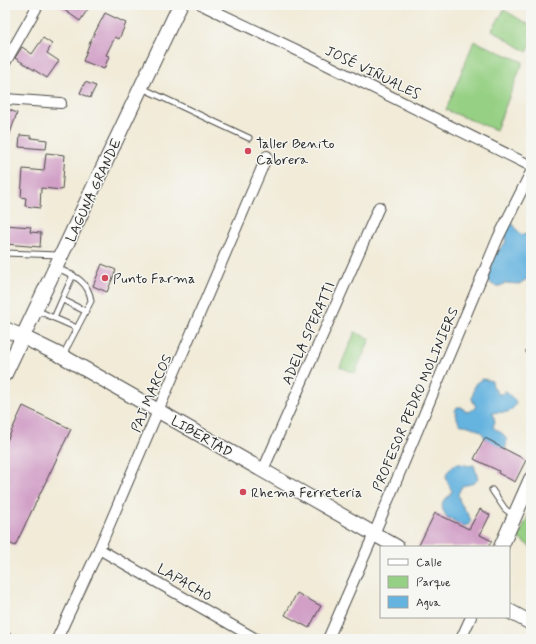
<svg xmlns="http://www.w3.org/2000/svg" width="536" height="644" viewBox="0 0 536 644" font-family="Mynerve,sans-serif">
<style>
.green{fill:#96d084;stroke:#607e58}
.water{fill:#65b3df;stroke:#486f85}
.building{fill:#d2a0c7}
.lines{fill:none;stroke-linecap:round;stroke-linejoin:round}
.service-casing{stroke:#494845;stroke-width:7}
.minor-casing{stroke:#494845;stroke-width:12}
.secondary-casing{stroke:#494845;stroke-width:16}
.service{stroke:#fff;stroke-width:5}
.minor{stroke:#fff;stroke-width:10}
.secondary{stroke:#fff;stroke-width:14}
.poi-dot{fill:#d1495b;stroke:#f6f6f2;stroke-width:1.5}
.labels{text-anchor:middle;stroke-width:3;stroke-linejoin:round;paint-order:stroke}
.street-label{font-size:14px;fill:#2b2b2b;stroke:#f6f6f2}
.poi-label{font-size:14px;fill:#2b2b2b;stroke:#f6f6f2;text-anchor:start}
</style>
<rect width="100%" height="100%" fill="#f6f6f2"/>
<filter id="ink" filterUnits="userSpaceOnUse"><feTurbulence type="fractalNoise" baseFrequency=".025" numOctaves="2"/><feDisplacementMap in="SourceGraphic" scale="8" xChannelSelector="R" yChannelSelector="G"/><feConvolveMatrix kernelMatrix="1 2 1 2 8 2 1 2 1" color-interpolation-filters="sRGB"/></filter>
<filter id="wash" filterUnits="userSpaceOnUse"><feTurbulence type="fractalNoise" baseFrequency=".012" numOctaves="4" result="noise"/><feDisplacementMap in="SourceGraphic" scale="16" xChannelSelector="R" yChannelSelector="G"/><feGaussianBlur stdDeviation="0.9" result="paint"/><feColorMatrix in="noise" values="0 0 0 0 0 0 0 0 0 0 0 0 0 0 0 0 0 1.4 0 .05"/><feComposite in="paint" operator="in"/></filter>
<g filter="url(#wash)">
<rect width="100%" height="100%" fill="#f1ebd8"/>
<g class="green">
<path d="M504,10L531,26V46L527,52L492,30Z"/>
<path d="M474,41L523,62L496,130L446,110Z"/>
<path d="M355,332L370,339L355,373L340,367Z"/>
<path d="M531,510V547L518,538Z"/>
</g>
<g class="water">
<path d="M508,224H513L521,235L530,234H531V281L527,279L519,284L505,283C498,289 491,286 487,278C492,271 490,264 492,255L499,250L505,243L506,238L505,234Z"/>
<path d="M483,379L492,381L493,386L498,394H503L505,390L508,394L515,400L516,404C507,417 505,410 493,413L495,422L493,426C496,431 499,431 503,434C510,440 505,449 503,455L487,449C486,445 486,440 484,436C482,430 466,424 461,425L458,421L455,411L457,407H462L465,411L469,412L476,407L472,399L475,384Z"/>
<path d="M456,464C463,463 466,467 474,465L478,479C474,485 469,484 462,486L458,494L460,502L469,516L471,521L468,525C457,528 457,519 448,518C443,512 441,508 443,501L450,495L452,491C445,477 442,475 456,464Z"/>
</g>
<g id="blocks">
<g class="building">
<path d="M57,5H82L88,9L80,21Z"/>
<path d="M105,13L126,23L119,39L115,37L106,55L109,56L104,69L83,61L90,42Z"/>
<path d="M43,38L52,44L47,53L59,61L47,78L15,58L22,47L32,54Z"/>
<path d="M85,82L96,86L90,98L80,93Z"/>
<path d="M5,108L17,113L6,145L5,144Z"/>
<path d="M20,135L31,136V138L47,140L46,149L19,147Z"/>
<path d="M46,153L65,155L62,190L41,188L40,208L25,206L26,198L21,197L23,169L44,171Z"/>
<path d="M5,225L31,227L30,232L41,233L40,247L5,244Z"/>
<path d="M102,264L116,270L107,292L93,286Z"/>
<path d="M23,406L71,429L15,546L5,541V445Z"/>
<path d="M485,438L495,443V444L526,460L515,482L498,473L499,471L474,459Z"/>
<path d="M480,509L490,515L480,535L492,541L488,547H418L435,513L469,529Z"/>
<path d="M297,593L321,606L309,628L285,615Z"/>
</g>
</g>
</g>
<g filter="url(#ink)">
<use href="#blocks" fill-opacity="0" stroke="#494845" stroke-width="1"/>
<g class="lines">
<g class="service-casing">
<g id="service">
<path d="M142,88L249,138"/>
<path d="M5,253L59,255"/>
<path d="M57,268C73,275 89,281 91,301L63,355"/>
<path d="M63,300L85,311"/>
<path d="M36,310L77,328"/>
<path d="M54,318L73,275"/>
<path d="M529,351L531,352"/>
<path d="M492,490L505,509L514,516"/>
</g>
</g>
<g class="minor-casing">
<g id="minor">
<path d="M202,5L305,54L531,166"/>
<path d="M5,63L38,5"/>
<path d="M5,99L61,103"/>
<path d="M263,470L379,207"/>
<path d="M99,549L256,639"/>
<path d="M5,637L8,639"/>
<path d="M57,639L99,549L267,156"/>
<path d="M328,639L374,534L498,238L531,172"/>
<path d="M461,639L471,617"/>
</g>
</g>
<g class="secondary-casing">
<g id="secondary">
<path d="M5,329L23,337L62,356L397,547"/>
<path d="M5,374L180,5"/>
<path d="M501,547L531,479"/>
<path d="M509,611L531,623"/>
</g>
</g>
<use href="#service" class="service"/>
<use href="#minor" class="minor"/>
<use href="#secondary" class="secondary"/>
</g>
</g>
<g class="poi-dot">
<circle cx="248" cy="151" r="4"/>
<circle cx="105" cy="278" r="4"/>
<circle cx="243" cy="492" r="4"/>
</g>
<g class="labels">
<g class="street-label">
<text transform="translate(373 72) rotate(26)" y="5">JOSÉ VIÑUALES</text>
<text transform="translate(93 190) rotate(-65)" y="5">LAGUNA GRANDE</text>
<text transform="translate(308 333) rotate(-66)" y="5">ADELA SPERATTI</text>
<text transform="translate(151 393) rotate(-67)" y="5">PAI MARCOS</text>
<text transform="translate(415 399) rotate(-67)" y="5">PROFESOR PEDRO MOLINIERS</text>
<text transform="translate(202 436) rotate(30)" y="5">LIBERTAD</text>
<text transform="translate(185 582) rotate(30)" y="5">LAPACHO</text>
</g>
<g class="poi-label">
<text x="256" y="148">Taller Benito<tspan x="256" dy="16">Cabrera</tspan></text>
<text x="113" y="283">Punto Farma</text>
<text x="251" y="497">Rhema Ferreteria</text>
</g>
</g>
<rect width="536" height="644" fill="none" stroke="#f6f6f2" stroke-width="20"/>
<rect x="380" y="546" width="130" height="72" fill="#f6f6f2" stroke="#a5a5a2"/>
<rect x="388" y="559" width="20" height="6" fill="#ffffff" stroke="#a5a5a2"/>
<text x="416" y="566" font-size="12" fill="#2b2b2b">Calle</text>
<rect x="388" y="576" width="20" height="12" fill="#96d084" stroke="#a5a5a2"/>
<text x="416" y="586" font-size="12" fill="#2b2b2b">Parque</text>
<rect x="388" y="596" width="20" height="12" fill="#65b3df" stroke="#a5a5a2"/>
<text x="416" y="606" font-size="12" fill="#2b2b2b">Agua</text>
</svg>
